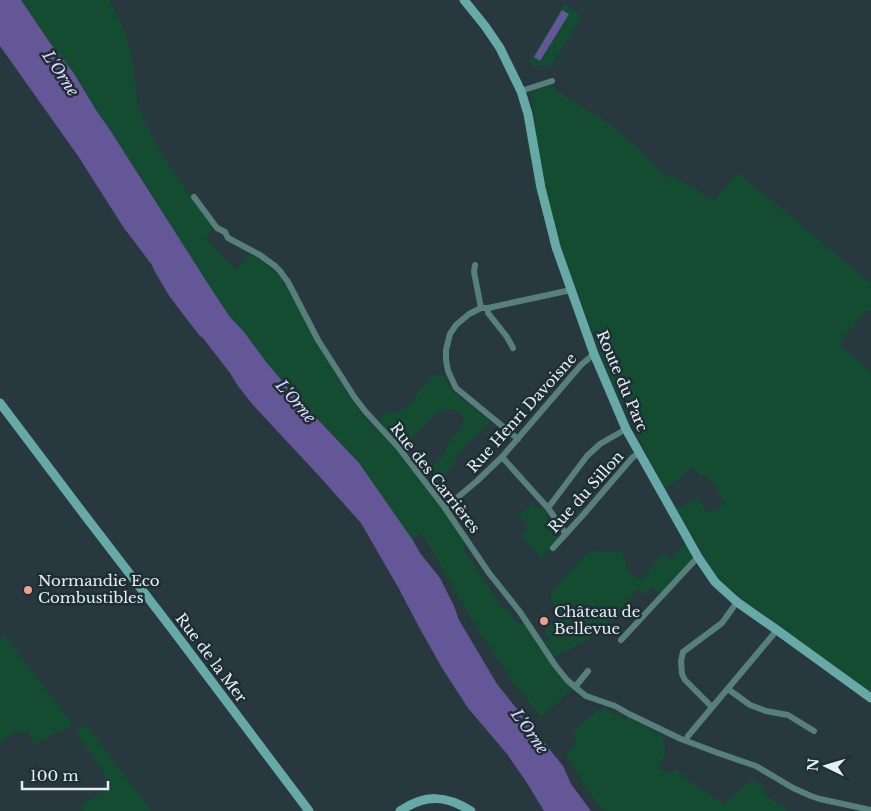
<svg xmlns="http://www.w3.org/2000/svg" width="871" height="811" viewBox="0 0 871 811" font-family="'Libre Baskerville',serif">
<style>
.green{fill:#144c31}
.water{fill:#645797}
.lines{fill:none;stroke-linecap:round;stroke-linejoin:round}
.street{stroke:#57807d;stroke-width:6}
.secondary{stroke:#66a9a6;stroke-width:9}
.poi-dot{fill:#f49d8c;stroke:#1e2e34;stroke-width:2}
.labels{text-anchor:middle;stroke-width:5;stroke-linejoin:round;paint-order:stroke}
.street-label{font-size:15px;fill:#e5eff3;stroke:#1e2e34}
.poi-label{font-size:15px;fill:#e5eff3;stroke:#1e2e34;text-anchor:start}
.water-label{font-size:16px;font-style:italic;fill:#ddd8fe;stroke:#1e2e34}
</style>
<rect width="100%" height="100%" fill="#28383f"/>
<g class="green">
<path d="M21,0H109L121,22L131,52L138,106L141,115L156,145L199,209L214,228L206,239L236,270L249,253L262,260L281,277L311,332L344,388L359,411L371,425L376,429L391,444L445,512L465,543L464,550L504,610L507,609L519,625L523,622L560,677L573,688L541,717L516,686L472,620L422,533L412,539L359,463L289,389L267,363L244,332L230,317L212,290L110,130L96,110L73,72L50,43Z"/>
<path d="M564,4L582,16L550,68L545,65L535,67L529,62Z"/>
<path d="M553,84L556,91L609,123L637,148L668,179L671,175L714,200L738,173L871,283V312L868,310L839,343L871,373V694L744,600L724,584L712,569L676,509L698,499L708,513L725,503L712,481L705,474L701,477L692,467L676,482L664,488L632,424L611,381L600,353L558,239L545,192L536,195L525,131L536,125L531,96L532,92Z"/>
<path d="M433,374L439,375L445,377L449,386L454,393L489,420L488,424L455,457V464C448,470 440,483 431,485L428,481L432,479L434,475L431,468C434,463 438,461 442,457C444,454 445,450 447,446C451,439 463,427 464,420C464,415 460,413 457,411C451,409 443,409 438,413C425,421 413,438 403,449C397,443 368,417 388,413C396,411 398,414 406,408Z"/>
<path d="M533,504L539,510L543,507L548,514L546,520L559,538L542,559L521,536L530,527L518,515Z"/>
<path d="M686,542L693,556L691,561L660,594L653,588L649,589L644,595L638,589L613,619L605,625L599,634L555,657L544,642L549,638L545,633L546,629C552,624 565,616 558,608C554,604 552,603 550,599L552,596L550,594L585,555L596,550L610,553L616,551L620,552L624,556C627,570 627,574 642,580L663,553L672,559Z"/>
<path d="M5,635L73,725L33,745L29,731L12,733L0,744V639Z"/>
<path d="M605,708L625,720L627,717L663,736L666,753L658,767L671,774L675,769L686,776L685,778L724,804L752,779L764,788L766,796L790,811H605C590,800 576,770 566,754L577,742L571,734L595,712Z"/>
<path d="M87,726L152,811H83L79,807L112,785L77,734L80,727Z"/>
</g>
<g class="water">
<path d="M0,0H21L50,43L73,72L96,110L110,130L212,290L230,317L244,332L267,363L289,389L359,463L412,539L420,553L440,578L454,606L459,620L497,684L563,766L571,784L591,811H544L527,783L507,754L468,708L442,668L419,627L398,587L361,523L320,477L253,405L238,386L230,373L203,338L199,335L170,297L155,272L152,265L124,228L78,156L0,46Z"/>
<path d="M562,10L569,14L540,61L534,57Z"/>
</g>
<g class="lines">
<g class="street">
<path d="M521,91L552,81"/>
<path d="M194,197L217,228L225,232L228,238L260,255L275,266L280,271L288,282L318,340L355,398L365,411L398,447L445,508L489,573L520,612L555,665L567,680L575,687L586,696L615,706L629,714L681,739L718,753L756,766L793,788L811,796L820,799L871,810"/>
<path d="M475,265L474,272L481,308"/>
<path d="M488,308V313L507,337L513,348"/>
<path d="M518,439L456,388L448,371L446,360V350L450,334L456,325L469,314L481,308H488L571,290"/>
<path d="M502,457L548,508L587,456L600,444L626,429"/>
<path d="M445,508L477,481L502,457L581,365L594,354"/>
<path d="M548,508L566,534"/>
<path d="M553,548L583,515L632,458L640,452"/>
<path d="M621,640L698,557"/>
<path d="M575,687L588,671"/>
<path d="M728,689L750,705L766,711L788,715L814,731"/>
<path d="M712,707L685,680L682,674L681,661L683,652L722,623L737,602"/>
<path d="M686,740L688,736L777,630"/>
</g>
<g class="secondary">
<path d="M464,0L485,26L500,48L521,91L528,114L541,188L550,223L556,247L594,354L626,429L698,557L715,582L737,602L777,630L871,698"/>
<path d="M0,403L83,513L172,629L309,811"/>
<path d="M400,811C425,794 446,795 471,811"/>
</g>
</g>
<g class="poi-dot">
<circle cx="28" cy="590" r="5"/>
<circle cx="544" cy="621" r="5"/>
</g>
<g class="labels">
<g class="street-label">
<text transform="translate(622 381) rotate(67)" y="5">Route du Parc</text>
<text transform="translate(522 413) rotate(-48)" y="5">Rue Henri Davoisne</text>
<text transform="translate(435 478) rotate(52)" y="5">Rue des Carrières</text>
<text transform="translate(586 492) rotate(-48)" y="5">Rue du Sillon</text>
<text transform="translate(211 658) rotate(53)" y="5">Rue de la Mer</text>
</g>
<g class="poi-label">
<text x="38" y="586">Normandie Eco<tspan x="38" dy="17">Combustibles</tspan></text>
<text x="554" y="617">Château de<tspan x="554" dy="17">Bellevue</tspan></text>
</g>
<g class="water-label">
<text transform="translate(61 73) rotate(56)" y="6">L'Orne</text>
<text transform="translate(296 401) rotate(49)" y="6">L'Orne</text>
<text transform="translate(530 731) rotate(54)" y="6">L'Orne</text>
</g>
</g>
<g transform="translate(826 766) rotate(275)" stroke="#1e2e34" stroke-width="4" paint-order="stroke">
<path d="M0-4L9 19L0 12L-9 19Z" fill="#e5eff3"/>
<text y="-8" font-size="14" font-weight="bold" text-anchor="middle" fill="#e5eff3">N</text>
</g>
<path d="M22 781v8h86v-8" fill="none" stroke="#e5eff3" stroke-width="2.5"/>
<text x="30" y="781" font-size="15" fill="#e5eff3" stroke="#1e2e34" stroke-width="4" paint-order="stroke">100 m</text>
</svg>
